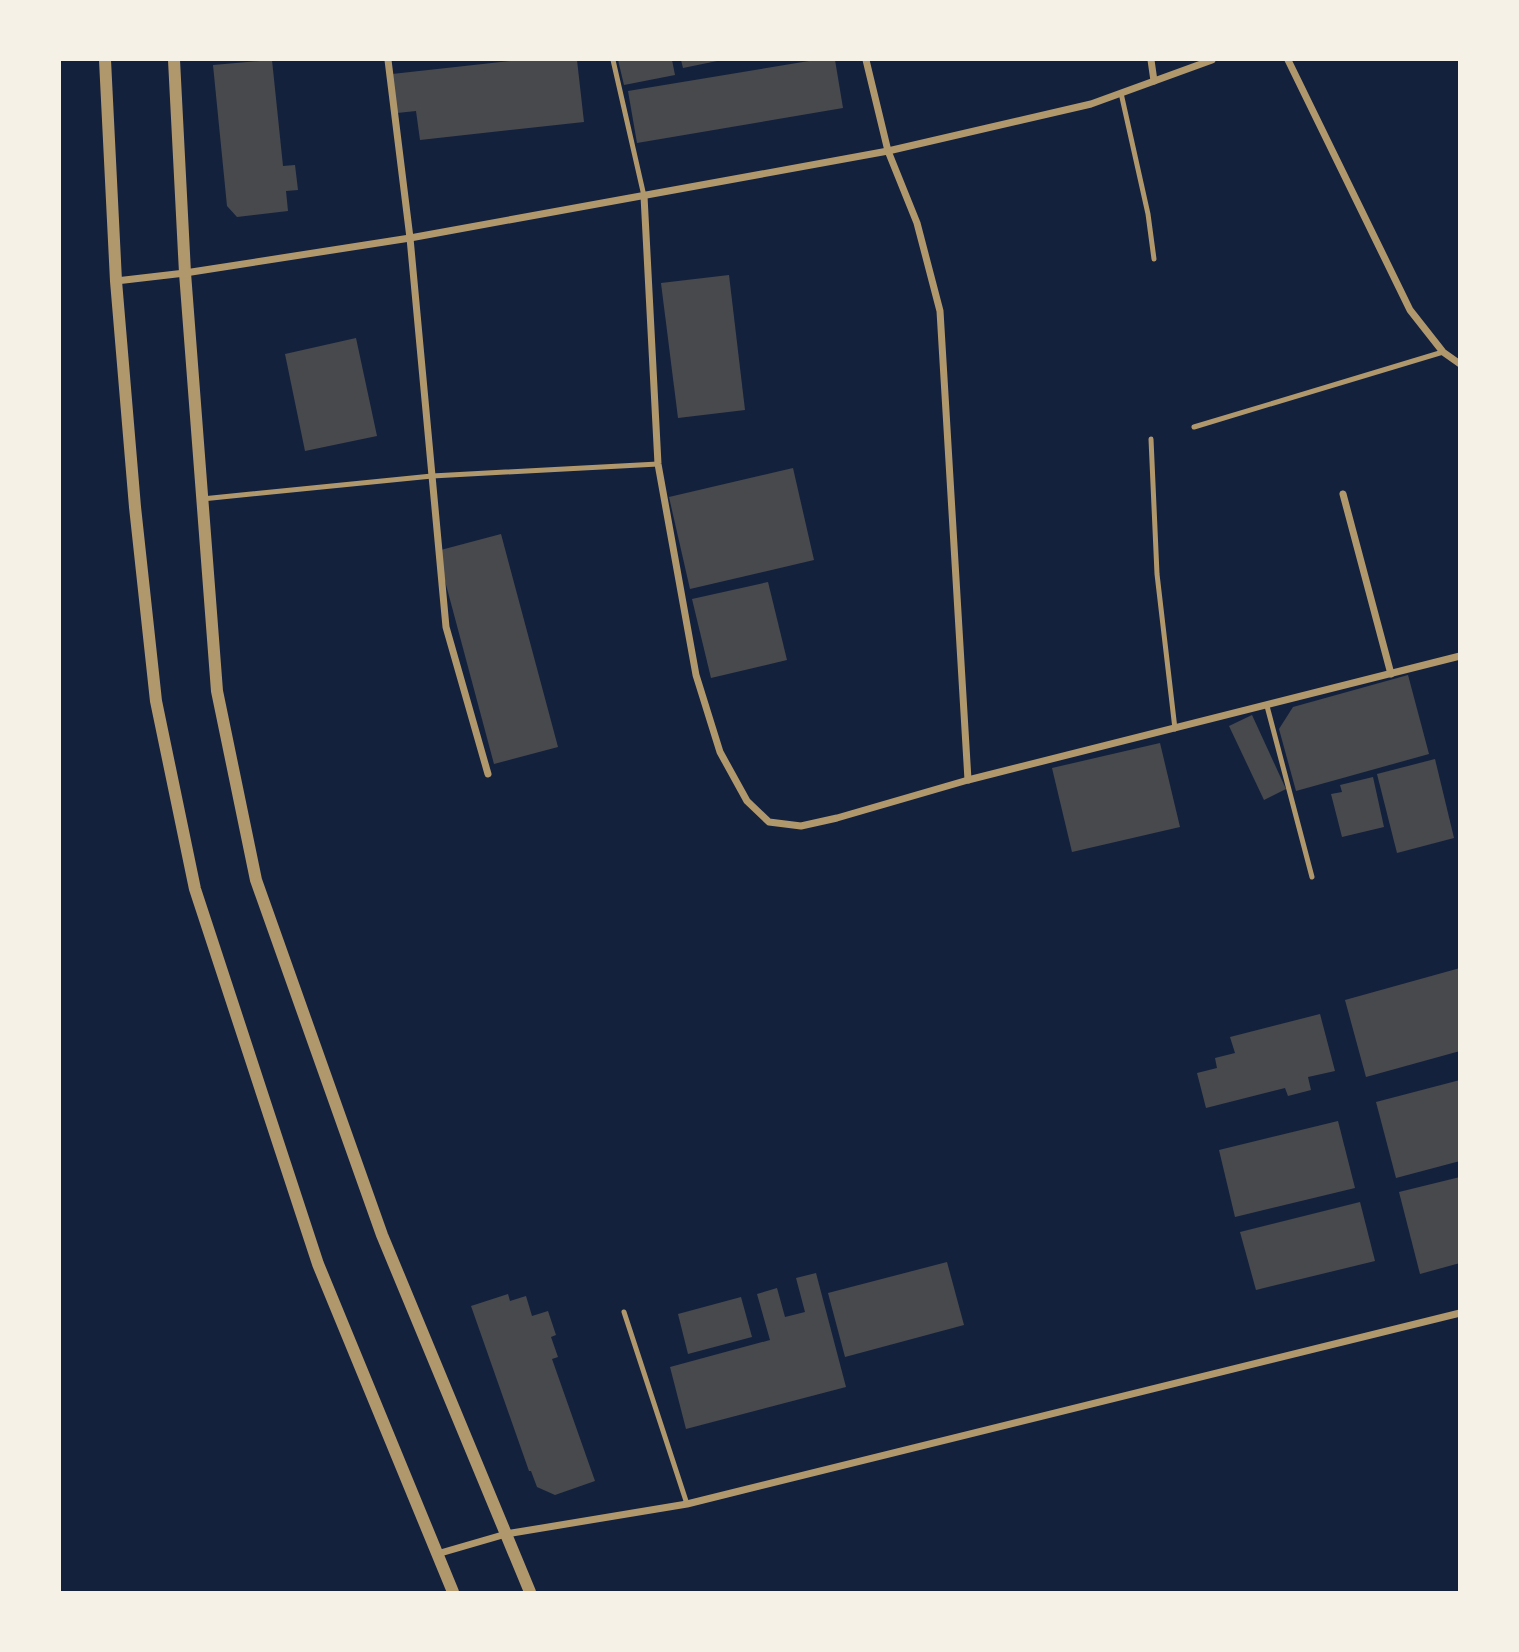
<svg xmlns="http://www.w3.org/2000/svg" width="1519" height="1652" viewBox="0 0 1519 1652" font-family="Mulish,sans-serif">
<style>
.building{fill:#48494c}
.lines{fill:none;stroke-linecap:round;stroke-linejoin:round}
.service{stroke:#b1986c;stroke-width:5}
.minor{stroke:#b1986c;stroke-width:7}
.tertiary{stroke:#b1986c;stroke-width:12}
</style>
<rect width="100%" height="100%" fill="#14213d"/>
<g class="building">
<path d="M272,60L283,166L295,165L298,190L286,191L288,211L237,217L227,206L213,65Z"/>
<path d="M519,60H577L584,122L420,140L416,111L397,113L392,74Z"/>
<path d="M618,60H672L675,75L624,85Z"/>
<path d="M681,60H716L717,61L683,68Z"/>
<path d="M815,60H835L843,108L637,143L628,91Z"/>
<path d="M729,275L745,410L678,418L661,283Z"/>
<path d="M356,338L377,436L305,451L285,354Z"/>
<path d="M793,468L814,560L690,589L669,497Z"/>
<path d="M501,534L558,747L494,764L437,551Z"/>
<path d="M768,582L787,660L711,678L692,599Z"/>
<path d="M1408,675L1429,754L1296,791L1279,729L1293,707Z"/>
<path d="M1252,715L1286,789L1264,800L1229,726Z"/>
<path d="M1160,743L1180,827L1072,852L1052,768Z"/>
<path d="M1435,759L1454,838L1397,853L1377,774Z"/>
<path d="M1373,777L1384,827L1342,837L1331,794L1342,792L1340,785Z"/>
<path d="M1460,968V1051L1366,1077L1345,1000Z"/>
<path d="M1320,1014L1335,1071L1308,1077L1311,1090L1288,1096L1285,1088L1206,1108L1197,1073L1217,1068L1215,1058L1235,1053L1230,1037Z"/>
<path d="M1460,1080V1161L1396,1178L1376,1102Z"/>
<path d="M1338,1121L1355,1188L1235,1217L1219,1150Z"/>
<path d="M1460,1177V1263L1420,1274L1399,1192Z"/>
<path d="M1360,1202L1375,1261L1256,1290L1240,1232Z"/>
<path d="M947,1262L964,1325L845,1357L828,1293Z"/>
<path d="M816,1273L846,1387L686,1429L670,1367L770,1340L757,1294L777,1288L785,1317L805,1312L796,1278Z"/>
<path d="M508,1294L510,1301L526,1296L532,1316L548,1311L556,1335L551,1337L558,1357L552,1359L595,1481L555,1495L537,1487L531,1471H529L471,1306Z"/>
<path d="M741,1297L752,1337L688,1354L678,1314Z"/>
</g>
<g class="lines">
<g class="service">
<path d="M613,60L644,196"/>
<path d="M1121,93L1148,214L1154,259"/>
<path d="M1194,427L1443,352"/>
<path d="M1151,439L1157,574L1175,729"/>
<path d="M202,499L432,476L658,464"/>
<path d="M1267,706L1312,877"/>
<path d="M624,1312L687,1504"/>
</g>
<g class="minor">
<path d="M388,60L410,238L446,627L488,774"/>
<path d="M866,60L888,151L917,223L940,311L968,780"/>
<path d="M1151,60L1154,81"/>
<path d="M1288,60L1410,310L1443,352L1460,364"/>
<path d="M644,196L658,464L696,675L720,752L747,801L769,822L801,826L837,818L968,780L1460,656"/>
<path d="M116,281L185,273L410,238L888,151L1091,104L1212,60"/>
<path d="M1343,494L1391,674"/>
<path d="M437,1554L506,1534L687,1504L1460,1313"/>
</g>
<g class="tertiary">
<path d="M105,60L116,281L135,507L156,701L195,889L318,1264L453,1592"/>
<path d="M174,60L185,273L217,691L256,880L382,1235L530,1592"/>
</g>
</g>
<rect width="1519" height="1652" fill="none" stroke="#f6f1e7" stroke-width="122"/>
</svg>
